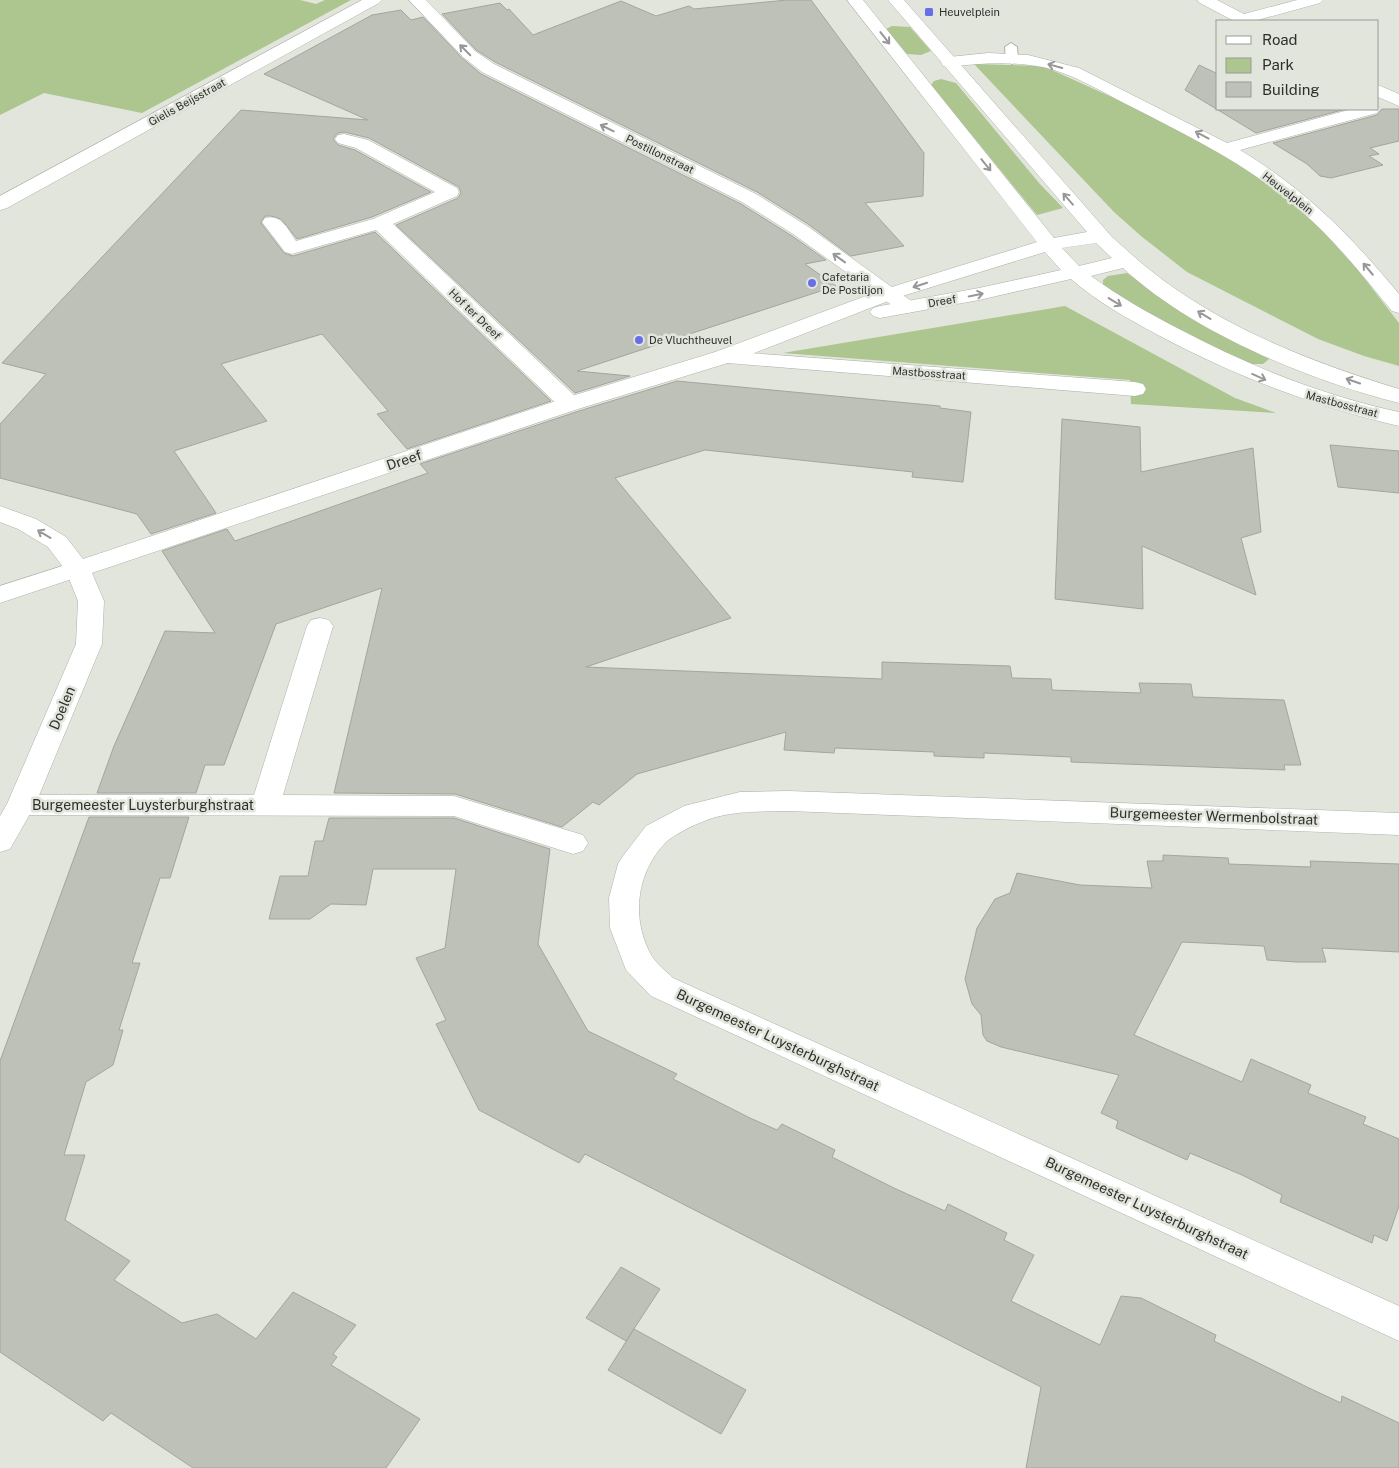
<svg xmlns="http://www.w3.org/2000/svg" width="1399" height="1468" viewBox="0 0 1399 1468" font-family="'Public Sans',sans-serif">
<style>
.green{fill:#adc58e}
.building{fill:#bdc1b7;stroke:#a2a69d}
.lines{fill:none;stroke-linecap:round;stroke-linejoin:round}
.service-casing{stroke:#adb2a9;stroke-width:2}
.minor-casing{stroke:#adb2a9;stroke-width:1}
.tertiary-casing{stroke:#adb2a9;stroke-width:1}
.service{fill:#fff;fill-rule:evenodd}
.minor{fill:#fff;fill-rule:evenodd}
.tertiary{fill:#fff;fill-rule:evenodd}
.oneway{stroke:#969796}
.poi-dot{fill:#686ee8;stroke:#e1e5dc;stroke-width:2}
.labels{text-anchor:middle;stroke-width:5;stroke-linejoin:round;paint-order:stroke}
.far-poi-label{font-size:11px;fill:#2e2f2c;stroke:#e1e5dc;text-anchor:start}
.far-street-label{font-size:11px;fill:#2e2f2c;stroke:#e1e5dc}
.street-label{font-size:14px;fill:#2e2f2c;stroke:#e1e5dc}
</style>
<rect width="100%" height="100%" fill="#e1e5dc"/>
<g class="green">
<path d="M0,0H300L316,4L325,0H351L142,113L44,93L0,115Z"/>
<path d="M892,26L910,27L931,51L921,55L907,54L886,29Z"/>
<path d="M974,64L1043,66L1178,127L1269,183L1312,219L1358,270L1399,323V366L1364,356L1318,339L1187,272L1141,236L1114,212Z"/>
<path d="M941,79L956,83L1039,183L1063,208L1037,215L931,85L934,81Z"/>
<path d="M1127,273L1176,308L1269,359L1263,364H1251L1198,340L1131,303L1103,285V280L1108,276Z"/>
<path d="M1065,306L1235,398L1276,413L1131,404L1130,380L783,353Z"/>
</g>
<g class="building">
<path d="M787,0H811L924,153L923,196L865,203L904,246L851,256L808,224L757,192L495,62L476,50L442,14L500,3L507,10L509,9L533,35L621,1L656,16L689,6L694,9Z"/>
<path d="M401,10L411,20L423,17L462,58L481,74L741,204L792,236L826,260L805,264L836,286L577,371L630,376L575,393L396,225L458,198L461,193L459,187L369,138L344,132L338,133L333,139L338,145L355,150L431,192L372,217L297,239L281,219L271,216H265L261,223L284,253L293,256L375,232L551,401L407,449L377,414L388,411L322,334L221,364L267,421L174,451L216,513L151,534L137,514L0,478V424L46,374L2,363L241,110L368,120L264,74L372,15Z"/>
<path d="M1199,65L1218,74V109H1346L1256,133L1185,90Z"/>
<path d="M1382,109H1399V141L1370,148L1379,154L1369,156L1383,165L1331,178L1320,176L1307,164L1273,143L1377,115Z"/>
<path d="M677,381L940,406V408L971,412L963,482L912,477L913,472L705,450L615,478L731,618L586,667L882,679V662L1010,666L1012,678L1051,679L1052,690L1141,693L1139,683L1191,684L1193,697L1284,700L1301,765H1284L1285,770L1071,762V757L984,753V758L934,756V752L835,748L834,753L784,750L786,732L637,774L599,805L593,802L562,827L455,794L334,793L382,588L276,624L224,765H205L196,793H97L114,746L165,631L215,633L162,551L227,529L235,541L428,473L420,464L579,411Z"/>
<path d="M1062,419L1140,427L1141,472L1253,448L1261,532L1241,538L1256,595L1142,546L1143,609L1055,599Z"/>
<path d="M1330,445L1399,451V493L1338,487Z"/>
<path d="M89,817H189L170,878H160L132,963H140L119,1030H123L113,1065L86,1082L64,1155H85L65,1220L130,1261L114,1280L182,1323L217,1314L256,1339L293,1292L356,1325L333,1354L337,1357L331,1365L420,1419L386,1468H193L111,1413L103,1421L0,1352V1061Z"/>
<path d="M329,818H454L550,849L538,944L588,1031L677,1074L673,1079L750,1118L777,1130L782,1124L835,1150L832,1157L896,1189L945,1211L948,1204L1007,1233L1004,1240L1034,1255L1011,1301L1100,1345L1121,1296L1141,1298L1216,1335L1214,1341L1309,1388L1341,1403L1342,1396L1399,1423V1468H1026L1041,1387L585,1154L579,1163L479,1110L436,1024L446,1020L416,958L445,948L456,869H373L366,905L331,904L310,919H269L280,876H308L315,841H323Z"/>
<path d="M1163,855L1228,858L1229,864L1311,867L1310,861L1399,864V952L1322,948L1326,962H1296L1267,960L1264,946L1182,942L1134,1035L1242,1082L1251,1059L1311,1085L1308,1093L1366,1117L1363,1124L1399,1139V1206L1387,1241L1374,1235L1372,1243L1280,1202L1282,1195L1242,1175L1190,1153L1187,1160L1116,1128L1118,1121L1101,1113L1119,1075L1001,1047L987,1041L983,1035L981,1015L972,1004L965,979L977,928L995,899L1010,893L1017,873L1080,885L1152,888L1147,861H1163Z"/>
<path d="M621,1267L660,1289L626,1341L586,1318Z"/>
<path d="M634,1329L746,1390L721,1434L608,1370Z"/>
</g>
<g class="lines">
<g class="service-casing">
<path id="service" d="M1011,43L1017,47L1018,60L1012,64L1006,60L1005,47Z"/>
</g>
<g class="minor-casing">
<g id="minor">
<path d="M362,0H382L379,3L7,208L0,210V196Z"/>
<path d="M409,0H426L475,51L494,64L756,194L807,226L914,303L917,307L914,311L907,313L900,311L793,234L742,202L482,72L463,57Z"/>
<path d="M1197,0H1217L1244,14L1297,0H1323L1320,3L1254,21H1234L1200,3Z"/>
<path d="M988,53L1028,55L1079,68L1227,143L1352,109H1378V106L1380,109L1377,113L1240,150C1305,189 1351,236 1399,294V313L1392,311C1363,276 1335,240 1300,210C1249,165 1187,135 1126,104C1099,90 1073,74 1043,67C1012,61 980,63 949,67L943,66L941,62L943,58L949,57Z"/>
<path d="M1378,85L1399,94V106L1378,97Z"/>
<path d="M344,134L368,140L457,188L459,192L457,196L393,224L578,399L581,404L578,409L570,411L562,409L376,230L292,254L285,252L262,222L265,218C281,214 288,229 296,241L373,219L435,192L356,148L338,143L335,139L338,135Z"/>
<path d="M723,351L1135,382L1143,384L1146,389L1143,394L1135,396L715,362L712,357L715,352Z"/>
<path d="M78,561L87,564L90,569L87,574L0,603V586Z"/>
<path d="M320,618L329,620L333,626L283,795L454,796L583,835L588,843L583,851L573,854L454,816L21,815L11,812L7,805L11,798L21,795H254L307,626L311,620Z"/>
<path d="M789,791L1399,813V835L789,811C760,812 729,810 702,822C693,825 672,836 665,843C637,872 631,917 650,953C654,962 666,971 673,978L1399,1306V1341L651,996L626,970L610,928L609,898L618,864L623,856L646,826L684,806L740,792Z"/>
</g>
</g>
<g class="tertiary-casing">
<path id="tertiary" d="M847,0H863L1054,238L1087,232L888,0H904L1112,237C1133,256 1153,274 1177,290C1244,336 1321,365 1399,389V403C1308,380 1192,332 1123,268L1091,276C1118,296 1148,313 1179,329C1249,366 1321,395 1399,412V426C1313,406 1235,376 1158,335C1127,318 1097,302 1071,279L979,300L880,318L873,316L870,312L873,308L880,306L979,288L1061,270L1045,252L896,298L731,362L578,409L92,573L104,601L102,644L35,805L10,849L0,852V816L7,804L76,644L78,601L66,571L48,547L18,529L0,522V506L36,519L66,537L83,559L562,399L715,352L882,290L1037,242ZM1096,243L1112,258L1079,266L1062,248Z"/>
</g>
<use href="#service" class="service"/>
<use href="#minor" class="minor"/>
<use href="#tertiary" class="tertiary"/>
</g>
<defs><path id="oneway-shaft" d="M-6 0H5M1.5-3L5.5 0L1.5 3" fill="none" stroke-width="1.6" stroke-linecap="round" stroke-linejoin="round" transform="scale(1.25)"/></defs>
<g class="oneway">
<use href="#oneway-shaft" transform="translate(885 38) rotate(52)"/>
<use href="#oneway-shaft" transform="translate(465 50) rotate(-135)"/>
<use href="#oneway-shaft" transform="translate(1055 66) rotate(-165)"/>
<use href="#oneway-shaft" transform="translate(607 128) rotate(-154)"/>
<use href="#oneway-shaft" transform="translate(1202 135) rotate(-152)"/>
<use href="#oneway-shaft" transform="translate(986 165) rotate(51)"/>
<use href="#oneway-shaft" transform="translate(1068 199) rotate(-131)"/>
<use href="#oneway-shaft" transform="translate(839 258) rotate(-144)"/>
<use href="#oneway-shaft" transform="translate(1368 269) rotate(-130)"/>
<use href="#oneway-shaft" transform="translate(920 285) rotate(162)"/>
<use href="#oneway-shaft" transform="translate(976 295) rotate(-11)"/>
<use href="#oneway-shaft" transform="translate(1115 302) rotate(31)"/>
<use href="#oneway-shaft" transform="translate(1204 315) rotate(-149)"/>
<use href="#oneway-shaft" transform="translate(1259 377) rotate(24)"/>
<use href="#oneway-shaft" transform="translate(1353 381) rotate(-161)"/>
<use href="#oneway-shaft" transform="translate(44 534) rotate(-149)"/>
</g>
<g class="poi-dot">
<rect x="924" y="7" width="10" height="10" rx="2.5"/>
<circle cx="812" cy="283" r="5"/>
<circle cx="639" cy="340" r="5"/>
</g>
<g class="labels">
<g class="far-poi-label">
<text x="939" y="16">Heuvelplein</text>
<text x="822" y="281">Cafetaria<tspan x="822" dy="13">De Postiljon</tspan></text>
<text x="649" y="344">De Vluchtheuvel</text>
</g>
<g class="far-street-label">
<text transform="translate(187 102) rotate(-29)" y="4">Gielis Beijsstraat</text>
<text transform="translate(660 154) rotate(26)" y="4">Postillonstraat</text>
<text transform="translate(1288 193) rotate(38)" y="4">Heuvelplein</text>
<text transform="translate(942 301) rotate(-10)" y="4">Dreef</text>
<text transform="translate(475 314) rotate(44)" y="4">Hof ter Dreef</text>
<text transform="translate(929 373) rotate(4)" y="4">Mastbosstraat</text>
<text transform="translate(1342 404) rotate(15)" y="4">Mastbosstraat</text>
</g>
<g class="street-label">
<text transform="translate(404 460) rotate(-19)" y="5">Dreef</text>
<text transform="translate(62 708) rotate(-67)" y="5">Doelen</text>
<text x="143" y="810">Burgemeester Luysterburghstraat</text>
<text transform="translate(1214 816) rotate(2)" y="5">Burgemeester Wermenbolstraat</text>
<text transform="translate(778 1040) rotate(25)" y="5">Burgemeester Luysterburghstraat</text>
<text transform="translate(1147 1208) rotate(25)" y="5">Burgemeester Luysterburghstraat</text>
</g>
</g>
<rect x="1216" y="20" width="162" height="90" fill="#e1e5dc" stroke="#999c96"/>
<rect x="1226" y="36" width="25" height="8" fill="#ffffff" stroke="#999c96"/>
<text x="1262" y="45" font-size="15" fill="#2e2f2c">Road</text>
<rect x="1226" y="58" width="25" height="15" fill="#adc58e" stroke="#999c96"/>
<text x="1262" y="70" font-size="15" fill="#2e2f2c">Park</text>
<rect x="1226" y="82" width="25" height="15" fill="#bdc1b7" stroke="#999c96"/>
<text x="1262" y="95" font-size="15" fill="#2e2f2c">Building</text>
</svg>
